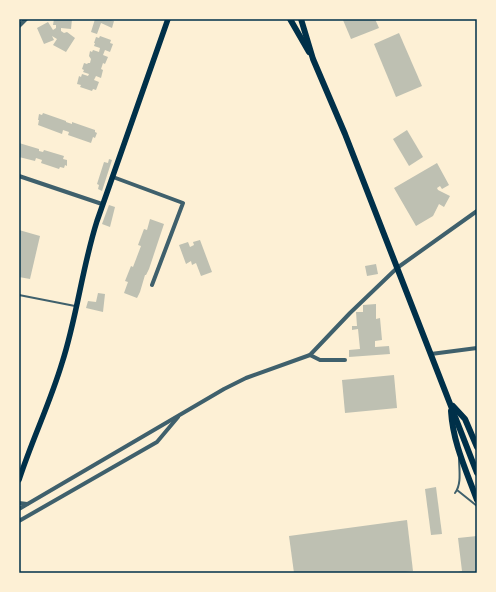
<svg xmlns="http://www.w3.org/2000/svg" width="496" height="592" viewBox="0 0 496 592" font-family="'Sofia Sans Condensed',sans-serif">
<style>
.building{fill:#bec0b2}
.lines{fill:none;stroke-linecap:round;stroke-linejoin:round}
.service{stroke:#3f606c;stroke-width:2}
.minor{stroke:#3f606c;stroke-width:4}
.secondary{stroke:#003049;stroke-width:5.5}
.primary{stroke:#003049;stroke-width:6}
.neatline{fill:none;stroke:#003049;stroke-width:1.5}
</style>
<rect width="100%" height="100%" fill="#fdf0d5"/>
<g class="building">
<path d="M54,19H72L71,29L61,28V31L64,33L67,32L75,38L66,52L53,45L57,39L52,36L54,40L44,44L37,28L48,22L53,30L56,28V25H53Z"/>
<path d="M95,19H107L114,21L112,28L101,23L97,34L91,32Z"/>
<path d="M346,19H375L379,28L351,39L343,20Z"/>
<path d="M399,33L422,86L396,97L374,44Z"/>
<path d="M100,36L111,40L110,43L113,44L110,52L105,50L103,55L108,57L105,64L103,63L101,69L103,70L101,78L96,76L94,80L99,82L96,90L93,89L92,91L80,87L81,85L77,84L79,76L81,77L82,74L88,76L89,74L83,72L84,70L82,69L84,63L87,64L88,63H90L91,59L89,56L90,51L92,52L93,50L99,52L100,48L94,46L95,43H94L96,37L99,38Z"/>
<path d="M43,113L66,121V122L72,124V122L95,130V132L97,133L95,138L93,137L91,143L68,135L69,132L63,130L62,134L38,125L39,120H38L39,114L42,115Z"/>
<path d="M407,130L423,157L409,166L393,139Z"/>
<path d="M19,143L39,149V151L43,152L44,150L64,156L63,159L67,160V166L65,165L64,168L60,167L59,169L41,163L42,160L36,158L35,161L19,157Z"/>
<path d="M109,159L112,160L102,191L98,189L99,185L97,184L104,162L108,163Z"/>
<path d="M437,163L449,185L442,189L440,186L437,188L438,190L450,196L444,207L439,204L433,216L416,226L394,188Z"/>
<path d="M109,205L115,207L110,227L102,224Z"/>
<path d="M150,219L164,224L149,269L146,275H145L140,292L137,298L124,293L128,282L125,281L131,266L133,267L141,246L138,245L144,229L147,230Z"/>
<path d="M19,230L40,236L30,279L19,277Z"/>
<path d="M200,240L212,272L201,276L196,263L192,265L191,261L186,264L179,245L188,242L190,247L194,245L193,242Z"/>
<path d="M376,264L378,274L367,276L365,266Z"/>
<path d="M98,293L105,294L103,312L86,308L88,301L96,302Z"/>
<path d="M376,304V319L380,318L382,340L375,341V347L389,346L390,354L349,357V350L360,349L358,329L352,330V326H357L356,312H363V305Z"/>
<path d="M394,375L397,408L345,413L342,380Z"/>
<path d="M436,487L442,534L431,535L425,489Z"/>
<path d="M407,520L413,571L398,573H294L289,536Z"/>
<path d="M477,536V573H454L462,571L458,538Z"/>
</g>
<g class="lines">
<g class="service">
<path d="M19,295L75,306"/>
<path d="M457,490L477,506"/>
<path d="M455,493C462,484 459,469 459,458"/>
</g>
<g class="minor">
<path d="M19,26L26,19"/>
<path d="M19,176L102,204"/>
<path d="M113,177L183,203L152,285"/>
<path d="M431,354L477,348"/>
<path d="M310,355L320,360H345"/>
<path d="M19,503L27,504"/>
<path d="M19,509L224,389L246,378L310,355L350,313L397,268L477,211"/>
<path d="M19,521L157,442L178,417"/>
</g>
<path class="secondary" d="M19,480C32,440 50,403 62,363C77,317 82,268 97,221L168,19"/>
<g class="primary">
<path d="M290,19L309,52"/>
<path d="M301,19L313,59L345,134L477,473"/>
<path d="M453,406L465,419L477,447"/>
<path d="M451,411C453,443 466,470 477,500"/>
</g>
</g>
<rect width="496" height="592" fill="none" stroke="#fdf0d5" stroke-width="40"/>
<rect x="20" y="20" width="456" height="552" class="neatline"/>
</svg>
